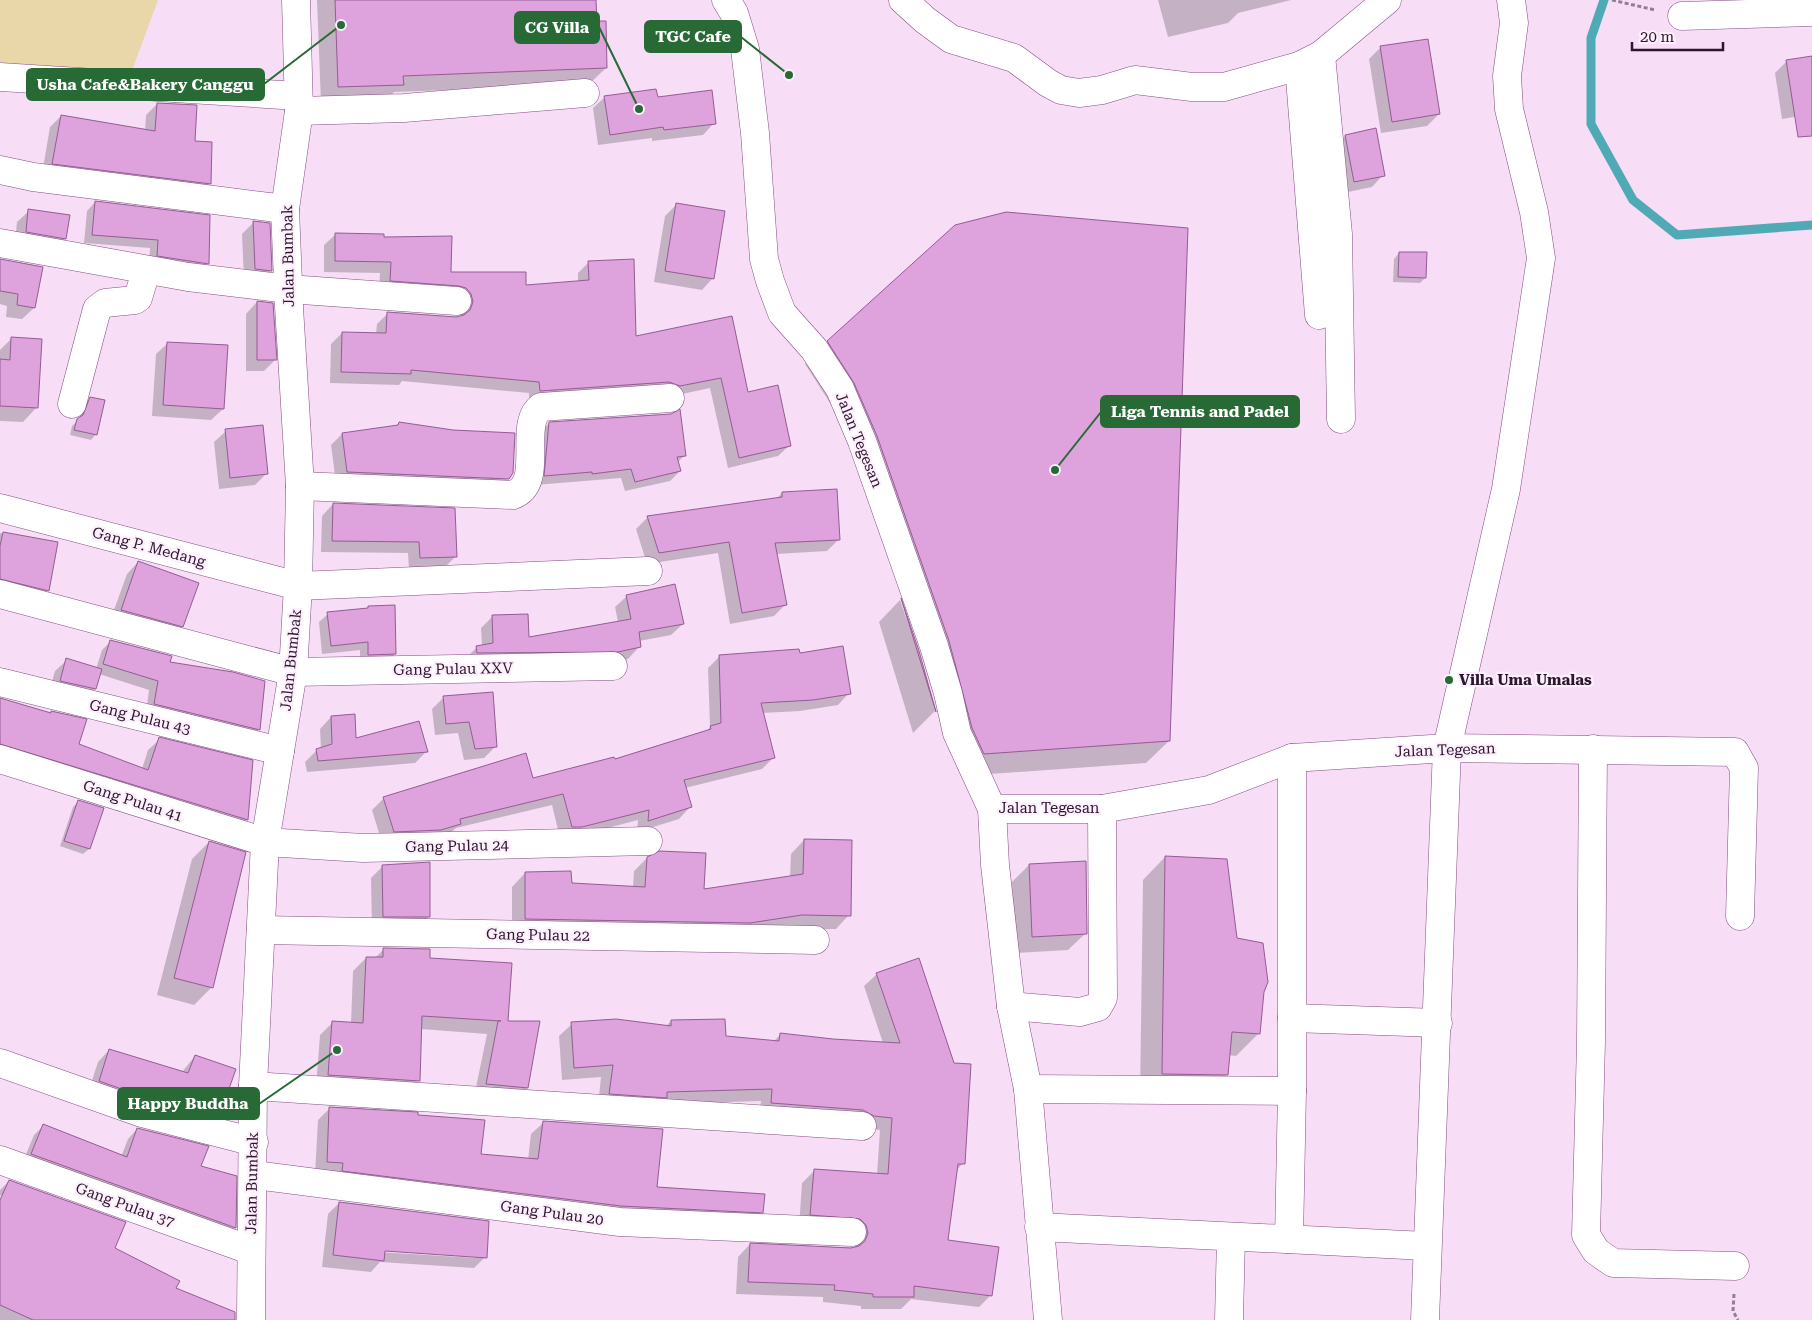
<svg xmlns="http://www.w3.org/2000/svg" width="1812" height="1320" viewBox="0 0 1812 1320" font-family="'Roboto Serif',serif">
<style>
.green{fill:#e9d6a9}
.shadow{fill:#0003;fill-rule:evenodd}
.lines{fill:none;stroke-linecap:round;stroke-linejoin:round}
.stream{stroke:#4faab6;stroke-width:9}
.building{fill:#dea2dc;stroke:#945c93}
.minor-casing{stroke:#844d83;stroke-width:29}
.path{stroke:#947c94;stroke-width:3;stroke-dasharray:4 2.5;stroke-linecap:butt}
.minor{stroke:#fff;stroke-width:28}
.poi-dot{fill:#276a35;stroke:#fdf0fc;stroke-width:2}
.labels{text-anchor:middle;stroke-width:4.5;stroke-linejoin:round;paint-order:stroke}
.street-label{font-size:15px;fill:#2e172e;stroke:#fdf0fc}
.poi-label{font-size:15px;font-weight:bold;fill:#2e172e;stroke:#fdf0fc;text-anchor:start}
.leader{fill:none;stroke:#276a35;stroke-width:2}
.callout-dot{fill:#276a35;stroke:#fdf0fc;stroke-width:2}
.callout{fill:#276a35;stroke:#276a35;stroke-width:2}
.callout-label{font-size:16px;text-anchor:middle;font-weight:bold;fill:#fff}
</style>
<rect width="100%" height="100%" fill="#f7def6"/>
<path class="green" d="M0,0H158L127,84L0,62Z"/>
<g class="shadow">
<path d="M317,0H594L595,23L606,68L588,85L394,92L385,102L321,104Z"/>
<path d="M1158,0H1291L1238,13L1228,23L1168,37Z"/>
<path d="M1381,47L1439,114L1427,126L1381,133L1369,59Z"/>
<path d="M1812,58V114L1782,119L1775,73L1786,62Z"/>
<path d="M605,97L657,99L714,123L703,135L652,141V138L598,145L593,108Z"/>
<path d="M157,104L193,142L210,183L199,194L42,174L50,127L61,116L145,131L146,115Z"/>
<path d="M1345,136L1383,175L1372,187L1343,193L1334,147Z"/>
<path d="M95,202L208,263L199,272L149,264L150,248L84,243L87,211Z"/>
<path d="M676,205L713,278L702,290L654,282L665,216Z"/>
<path d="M29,211L65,239L54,250L15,243L17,222Z"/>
<path d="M254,222L271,271L259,282L244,280L242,234Z"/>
<path d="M336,234L383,238L450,273L524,286L578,282V273L589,262L635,338L731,317L747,393L790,445L778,456L728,468L710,388L668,397L529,402V393L402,381L399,385L330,383L331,344L342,333L376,334L377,324L388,313L456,318L461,317L462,314L460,305L379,291L380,273L324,272V245Z"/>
<path d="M1399,253L1425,278L1420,283L1393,282L1394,259Z"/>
<path d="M0,259L42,268L34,308L22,319L6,317L7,306L0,304Z"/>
<path d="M257,302L275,360L264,371H246V314Z"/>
<path d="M11,339L37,407L23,422L0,421V350Z"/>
<path d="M828,342L1169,741L1146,763L961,776L950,751L927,664L854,459L832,406L805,364Z"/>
<path d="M168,343L223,409L211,420L152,416L156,354Z"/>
<path d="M90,399L96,434L91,440L70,435L72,426L79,419L85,404Z"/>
<path d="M399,423L453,431L514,435L508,478L496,490L336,483L331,445L342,434L396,426Z"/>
<path d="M549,423L685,455L677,463L680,471L670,481L625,491L621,478L535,485L539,434Z"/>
<path d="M226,431L266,474L255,485L219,489L214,442Z"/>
<path d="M782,493L839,539L827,551L776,554L786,604L774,616L730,624L718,553L647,564L636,529L647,518L776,499Z"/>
<path d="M333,504L456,556L444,568L409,569L408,553L321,552L322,516Z"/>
<path d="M0,533L57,543L48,590L38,600L0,590Z"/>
<path d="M138,562L182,626L171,638L110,621L127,574Z"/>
<path d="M627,596L683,624L671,635L639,641V647L628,659L606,663L465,659L477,647L482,646L481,628L493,616L527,638L618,622L615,607Z"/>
<path d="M900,600L918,651L935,711L913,733L879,622Z"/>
<path d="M368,607L395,654L386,663H360V650L322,654L319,622L328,614L366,609Z"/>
<path d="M111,641L169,663L259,729L250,739L146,713L149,690L99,674L95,689L83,700L49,692L55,671L67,660L96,669L102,650Z"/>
<path d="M799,654L849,693L838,705L800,711L762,713L773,758L762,769L685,788L690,807L679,819L637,832L638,820L569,838H560L552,805L456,828L448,835L382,843L372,810L384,798L532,780L614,761L706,732L710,727L708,668L720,656Z"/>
<path d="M444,697L496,746L484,758L464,760L458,733L435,735L432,709Z"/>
<path d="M0,700L50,714L52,712L78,745L142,769L148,750L160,739L252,761L247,820L235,831L0,757Z"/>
<path d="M331,717L355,740L426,752L415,763L307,772L305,762L317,750L321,749L320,729Z"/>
<path d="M79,801L102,809L89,849L83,854L60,846L73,807Z"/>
<path d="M804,840L849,915L836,929L512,932V887L525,873L570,884L633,888L634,871L647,858L703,891L790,877L791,854Z"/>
<path d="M209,842L212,987L194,1005L157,995L192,859Z"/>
<path d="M1165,857L1236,939L1263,992L1259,1033L1236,1056L1228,1055L1227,1074L1204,1097H1140L1143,880Z"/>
<path d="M1029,865L1086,933L1068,950L1015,953L1012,882Z"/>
<path d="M383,866L429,917L417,928H372L371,878Z"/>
<path d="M384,949L429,959L506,1023L527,1088L513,1101L474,1097L487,1034L421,1029L418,1081L405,1094L316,1088L320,1035L333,1022L351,1023L353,971L366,958H375Z"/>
<path d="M877,974L963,1163L955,1172L946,1241L991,1295L979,1307L911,1299L901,1309H861V1306L823,1302V1297L736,1294L738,1257L750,1244L855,1248L854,1238L799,1227L802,1183L815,1170L877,1174L880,1130L759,1115L761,1101L598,1106L601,1077L562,1080L559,1036L572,1024L666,1026L671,1021L724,1037L773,1042L781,1034L833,1041L883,1043L864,986Z"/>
<path d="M109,1050L182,1072L195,1056L218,1116L206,1128L88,1093L98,1062Z"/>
<path d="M330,1108L480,1155L528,1160L531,1134L544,1122L656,1188L762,1212L750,1224L315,1174L318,1120Z"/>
<path d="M44,1125L121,1157L128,1139L137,1129L200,1167L235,1177V1228L225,1238L22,1164L34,1135Z"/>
<path d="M9,1181L114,1248L222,1320H0V1202L4,1193L0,1196V1190Z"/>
<path d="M339,1203L485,1257L474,1268L380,1262L371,1272L322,1267L328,1214ZM379,1249L476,1256V1258L378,1252Z"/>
</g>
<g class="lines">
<path class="stream" d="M1604,0L1591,38V124L1633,200L1677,235L1812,225"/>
</g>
<g class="building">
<path d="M335,0H596L597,21H606L607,68L403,76L404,85L338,87Z"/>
<path d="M1428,39L1440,114L1392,122L1380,46Z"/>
<path d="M1812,56V136L1798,137L1786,60Z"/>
<path d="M656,89L658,97L712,90L716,124L664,130L663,127L610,135L604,96Z"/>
<path d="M157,103L197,105L195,141L212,142L211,184L52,164L61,115L155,131Z"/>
<path d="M1376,128L1385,176L1354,182L1345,135Z"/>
<path d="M95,201L210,215L209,264L157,256L158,240L92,235Z"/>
<path d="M676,203L725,211L714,279L665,271Z"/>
<path d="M28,209L70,215L66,239L26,232Z"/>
<path d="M1006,212L1188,228L1170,741L984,754L972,728L949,641L877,436L854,383L827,341L955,225Z"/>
<path d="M253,221L270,223L272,271L255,269Z"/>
<path d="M335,233L384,234V237L452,236L451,272H526V285L589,280L588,261L634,259L636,336L732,316L748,392L778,385L791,446L739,458L721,378L680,386L669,382L540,391L539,382L411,370V374L341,372L342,332L386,333L387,312L456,317L464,315L470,310L473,302L471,294L466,288L459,286L390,281L391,262L335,261Z"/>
<path d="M1399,252H1427L1426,278L1398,277Z"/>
<path d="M0,259L43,267L35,308L17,305L18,294L0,291Z"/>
<path d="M257,301L273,303L277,360H257Z"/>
<path d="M11,337L42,339L38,408L0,406V359L10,360Z"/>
<path d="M167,342L228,345L224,409L163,405Z"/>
<path d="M90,397L105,400L97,435L74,430L77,419L83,415Z"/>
<path d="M680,409L686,456L677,457L681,471L635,482L631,469L592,474V472L544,476L549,422L671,414Z"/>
<path d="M399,422L453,430L515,433L513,473L509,479L347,472L342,433L398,425Z"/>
<path d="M263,425L268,474L230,478L225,429Z"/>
<path d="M837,489L840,540L775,543L787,605L742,613L729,542L659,553L647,516L782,497V492Z"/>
<path d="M333,503L455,508L457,557L420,558L419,542L332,541Z"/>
<path d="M3,532L58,542L49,591L0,579V546Z"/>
<path d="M138,561L199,583L183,627L121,610Z"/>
<path d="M675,584L684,624L639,632L641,647L618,652L477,653L476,646L493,643L492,615L528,614L529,637L631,619L626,595Z"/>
<path d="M901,598L919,651L936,712Z"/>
<path d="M395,605L396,654L368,655V642L331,646L327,612L368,608V606Z"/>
<path d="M110,640L172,656L170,662L233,672L265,681L260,730L154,704L158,681L103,664Z"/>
<path d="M843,646L851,694L813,700L761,703L775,758L684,780L692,807L648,821L649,810L582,827H572L563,794L460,819L461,824L441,830L394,832L383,797L526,753L533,778L614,757L615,759L711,729L710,726L721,723L719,655L799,649L800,653Z"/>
<path d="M66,658L102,669L96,689L60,681Z"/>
<path d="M493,692L497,747L475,749L469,722L446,724L443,696Z"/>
<path d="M0,698L51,713V711L87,719L79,744L148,770L159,737L253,760L248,820L0,744Z"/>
<path d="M355,714L356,738L419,721L428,752L318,761L316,749L332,744L331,716Z"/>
<path d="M78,800L104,808L90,849L64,841Z"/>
<path d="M804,839L852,840L851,916L802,915L750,923L525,919V872L571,871L572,883L645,887L647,857L659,851L706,853L704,889L803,874Z"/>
<path d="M209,841L246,852L213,988L174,978Z"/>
<path d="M1165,856L1227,859L1237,938L1263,943L1268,982L1264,992L1260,1034L1232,1032L1228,1075L1162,1074Z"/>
<path d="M1086,861L1087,934L1032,937L1029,864Z"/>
<path d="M430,862V917H383L382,865Z"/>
<path d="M383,948L430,949V958L512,963L508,1021H540L528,1088L486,1084L498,1021H501L422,1016L420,1081L328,1075L332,1021L363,1023L366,957H383Z"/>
<path d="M919,958L954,1063L971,1064L965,1164H958L948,1240L999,1247L992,1296L914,1286V1297H873V1294L834,1290L835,1285L748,1282L750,1243L851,1248L859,1246L865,1241L868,1233L866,1225L860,1219L810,1215L814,1169L888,1174L892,1118L874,1116L863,1110L771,1103L772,1089L667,1092V1098L609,1094L613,1065L574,1068L571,1022L616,1019L671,1026V1020L725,1019L726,1036L779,1041L780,1033L833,1039L900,1043L876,973Z"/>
<path d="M109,1049L188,1073L195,1055L236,1069L219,1117L147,1098L99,1081Z"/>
<path d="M329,1107L418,1112V1115L485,1120L481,1154L538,1159L543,1121L663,1129L657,1187L765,1194L763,1213L621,1206L342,1171L343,1163L327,1162Z"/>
<path d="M43,1124L127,1157L137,1128L209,1146L201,1166L237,1176L236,1228L31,1154Z"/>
<path d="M9,1180L126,1222L115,1248L180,1281L176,1288L235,1312V1320H33L0,1305V1200Z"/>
<path d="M339,1202L489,1221L487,1258L385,1251L384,1261L333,1255Z"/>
</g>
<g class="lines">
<g class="minor-casing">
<g id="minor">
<path d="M726,0L734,13L745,49L755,133L764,259L770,281L782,313L814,349L840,389L862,441L934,646L948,693L957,733L992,809H1102L1209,790L1292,758L1447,748L1735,752L1744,768L1740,916"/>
<path d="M903,0L925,20L951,39L1014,58L1048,83L1061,90L1079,93L1102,90L1135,80L1192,87H1224L1299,66L1321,55L1387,0"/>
<path d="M1682,16L1812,12"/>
<path d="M1321,55L1338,234L1341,419"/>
<path d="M1299,66L1319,315"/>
<path d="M0,77L298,96"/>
<path d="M299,111L404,108L585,93"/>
<path d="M0,170L33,177L285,209"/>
<path d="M0,243L188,277L288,289L457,301"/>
<path d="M72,404L97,309L105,303L135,300L138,298L146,271"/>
<path d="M300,486L513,495C546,483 517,424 541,407L670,398"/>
<path d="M0,508L298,586L648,571"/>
<path d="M0,594L293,672L613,666"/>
<path d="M0,682L280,751"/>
<path d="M1593,749L1591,1042L1586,1235L1596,1251L1613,1263L1735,1266"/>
<path d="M0,759L265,842L363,848L648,841"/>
<path d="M992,809L995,865L1011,1006L1028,1089L1048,1320"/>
<path d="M261,930L815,940"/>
<path d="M1011,1006L1080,1012L1098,1007L1103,998L1102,809"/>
<path d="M1292,1018L1438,1023"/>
<path d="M0,1063L142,1113L254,1142"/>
<path d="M253,1086L862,1126"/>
<path d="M1028,1089L1292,1091"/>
<path d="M0,1160L250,1250"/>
<path d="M254,1175L620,1222L852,1232"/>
<path d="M1039,1227L1426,1246"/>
<path d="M1289,1239L1292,1091V758"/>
<path d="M251,1320L253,1086L265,842L293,672L298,586L300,486L289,307L285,209L299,111L296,0"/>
<path d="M1229,1320L1231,1237"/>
<path d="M1425,1320L1447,748L1506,489L1541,258L1534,212L1509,109L1507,76L1514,23L1511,0"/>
</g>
</g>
<g class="path">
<path d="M1612,0L1655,10"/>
<path d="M1734,1294L1733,1311L1738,1320"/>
</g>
<use href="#minor" class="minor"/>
</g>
<circle class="poi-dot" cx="1449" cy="680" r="5"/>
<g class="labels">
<g class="street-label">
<text transform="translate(288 256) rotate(-91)" y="5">Jalan Bumbak</text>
<text transform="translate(859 440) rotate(68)" y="5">Jalan Tegesan</text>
<text transform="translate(149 547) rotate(15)" y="5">Gang P. Medang</text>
<text transform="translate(291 660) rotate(-84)" y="5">Jalan Bumbak</text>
<text transform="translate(453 669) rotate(-1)" y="5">Gang Pulau XXV</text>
<text transform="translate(140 717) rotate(14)" y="5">Gang Pulau 43</text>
<text transform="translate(1445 750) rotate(-2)" y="5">Jalan Tegesan</text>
<text transform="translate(133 801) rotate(18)" y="5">Gang Pulau 41</text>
<text x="1049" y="813">Jalan Tegesan</text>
<text transform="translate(457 846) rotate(-1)" y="5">Gang Pulau 24</text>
<text transform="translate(538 935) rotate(1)" y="5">Gang Pulau 22</text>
<text transform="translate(252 1183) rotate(-89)" y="5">Jalan Bumbak</text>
<text transform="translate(125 1205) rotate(20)" y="5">Gang Pulau 37</text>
<text transform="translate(552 1213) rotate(8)" y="5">Gang Pulau 20</text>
</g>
<g class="poi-label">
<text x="1459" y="685">Villa Uma Umalas</text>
</g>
</g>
<path class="leader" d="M639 109L599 27M789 75L741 37M341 25L264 84M1055 470L1101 412M337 1050L259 1104"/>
<g class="callout-dot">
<circle cx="639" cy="109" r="5"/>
<circle cx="789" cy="75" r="5"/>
<circle cx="341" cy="25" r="5"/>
<circle cx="1055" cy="470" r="5"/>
<circle cx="337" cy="1050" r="5"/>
</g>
<g class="callout">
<rect x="515" y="12" width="84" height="31" rx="5"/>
<rect x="645" y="21" width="96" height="31" rx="5"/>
<rect x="27" y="69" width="237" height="31" rx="5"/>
<rect x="1101" y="396" width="198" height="31" rx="5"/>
<rect x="118" y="1088" width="141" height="31" rx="5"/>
</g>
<g class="callout-label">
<text x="557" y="33">CG Villa</text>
<text x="693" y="42">TGC Cafe</text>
<text x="145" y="90">Usha Cafe&amp;Bakery Canggu</text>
<text x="1200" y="417">Liga Tennis and Padel</text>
<text x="188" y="1109">Happy Buddha</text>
</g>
<path d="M1632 42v8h91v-8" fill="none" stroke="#2e172e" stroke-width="2.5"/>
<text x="1640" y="42" font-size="15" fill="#2e172e" stroke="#fdf0fc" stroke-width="4" paint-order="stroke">20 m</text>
</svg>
